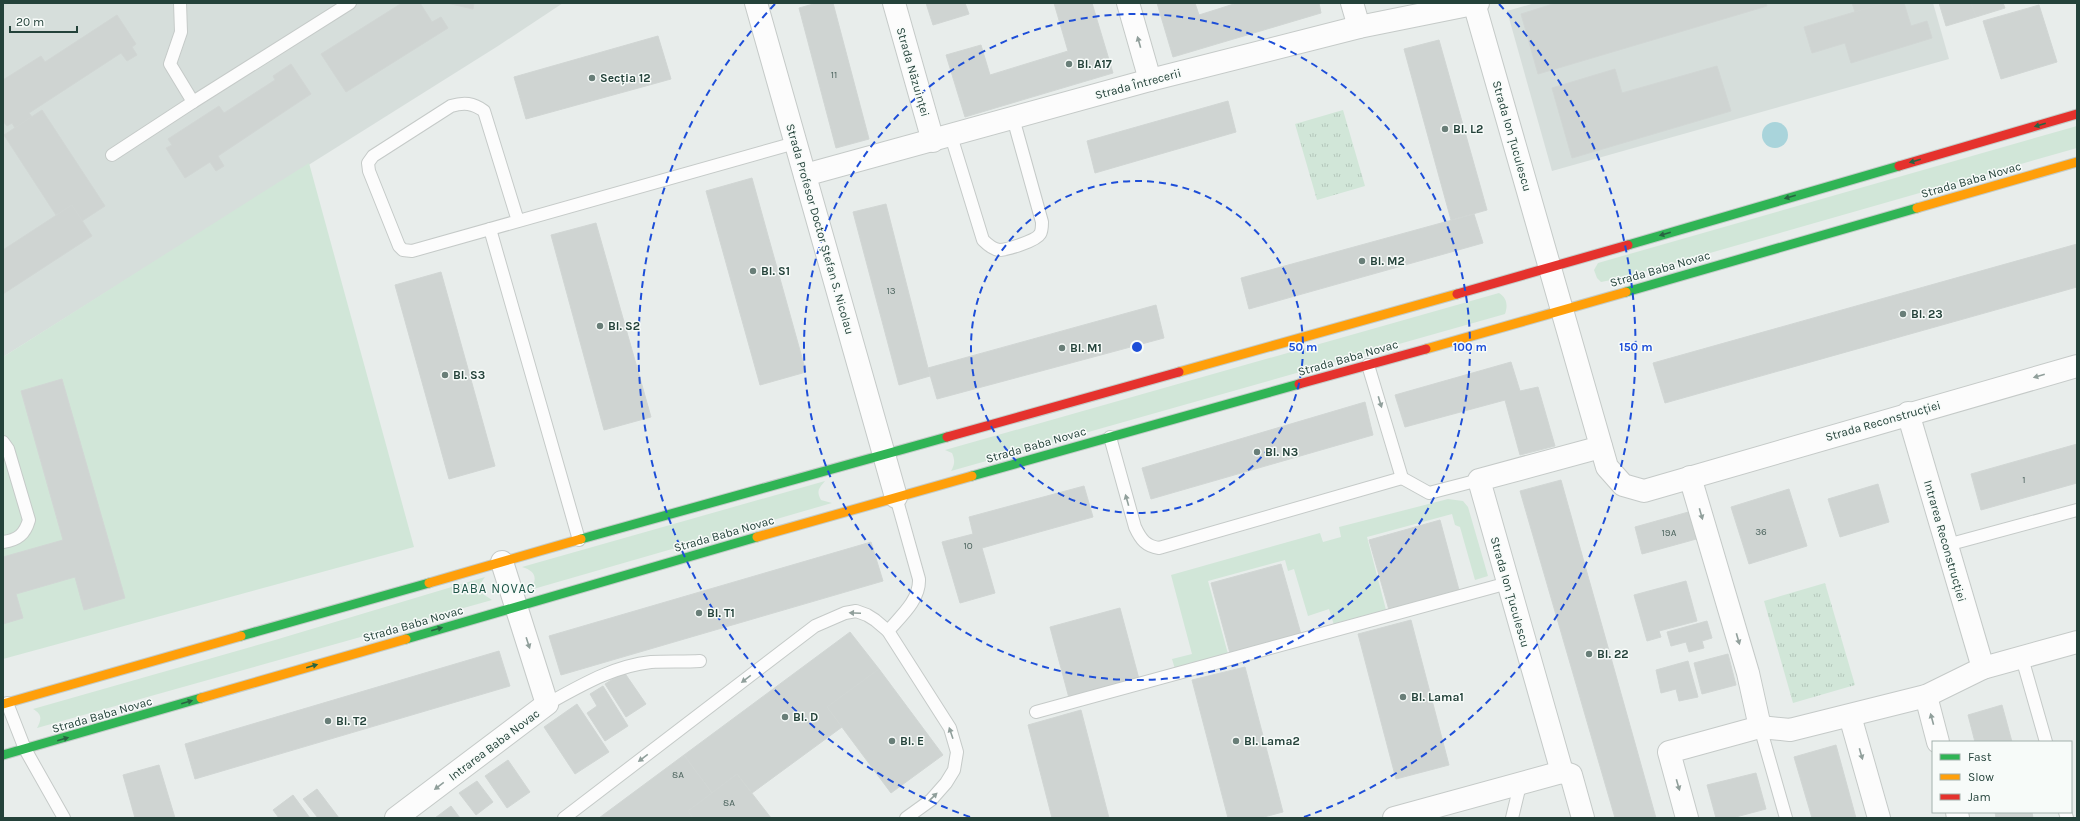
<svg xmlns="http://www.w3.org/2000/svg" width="2080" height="821" viewBox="0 0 2080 821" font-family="Karla,sans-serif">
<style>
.built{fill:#d6dedb}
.grass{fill:#d1e6d8}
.park{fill:url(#park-tufts)}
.water{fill:#a9d4db}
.building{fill:#cfd4d2;stroke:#d1d6d4}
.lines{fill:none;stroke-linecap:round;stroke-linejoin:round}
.lane-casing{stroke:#c5cac8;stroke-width:14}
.street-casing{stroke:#c5cac8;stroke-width:24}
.fast-casing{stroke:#c3cbc8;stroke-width:11}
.slow-casing{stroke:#c3cbc8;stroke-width:11}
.jam-casing{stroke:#c3cbc8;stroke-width:11}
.lane{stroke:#fcfcfc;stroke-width:12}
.street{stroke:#fcfcfc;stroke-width:22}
.fast{stroke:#30b455;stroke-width:9}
.slow{stroke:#ff9f0a;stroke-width:9}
.jam{stroke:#e5322d;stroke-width:9}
.oneway{fill:#909f9b}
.oneway2{fill:#286442}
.ring{fill:none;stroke:#1d4ed8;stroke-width:2;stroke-dasharray:7 5}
.poi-dot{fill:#697e78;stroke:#f7fbf9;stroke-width:1.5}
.labels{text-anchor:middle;stroke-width:3;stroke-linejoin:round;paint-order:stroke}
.number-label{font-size:10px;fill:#506761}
.poi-label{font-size:12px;font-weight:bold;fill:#24423a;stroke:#f7fbf9;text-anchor:start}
.street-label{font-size:12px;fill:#24423a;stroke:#f7fbf9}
.neighbourhood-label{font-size:13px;letter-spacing:1px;fill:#1f5548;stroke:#f7fbf9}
.centre{fill:#1d4ed8;stroke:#f7fbf9;stroke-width:2}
.ring-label{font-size:12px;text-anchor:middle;font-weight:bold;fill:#1d4ed8;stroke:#f7fbf9;stroke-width:3;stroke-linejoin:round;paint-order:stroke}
</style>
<defs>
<pattern id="park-tufts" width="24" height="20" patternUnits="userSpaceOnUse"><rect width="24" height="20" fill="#d1e6d8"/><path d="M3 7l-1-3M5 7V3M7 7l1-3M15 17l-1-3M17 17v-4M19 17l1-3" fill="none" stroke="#b3c6ba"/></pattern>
</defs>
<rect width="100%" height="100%" fill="#e8edeb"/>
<g class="built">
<path d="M3,3H563L498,46L3,357Z"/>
<path d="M1535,3H1933L1949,59L1552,171L1507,11Z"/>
</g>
<g class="grass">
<path d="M2077,126V148L1626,277L1601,282L1597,278L1594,270L1598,263Z"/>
<path d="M309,163L414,547L3,659V357Z"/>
<path d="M1499,293C1507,298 1508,305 1505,314L951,471C955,464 955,460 952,453L945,450Z"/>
<path d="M825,481C819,488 816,491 821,500L832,503L530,590C538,579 536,571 522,567Z"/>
<path d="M1448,499L1463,501L1468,507L1488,576L1475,580L1460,527L1455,525L1452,514L1367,537L1386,610L1334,625L1329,609L1308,616L1294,569L1288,571L1285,560L1208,581L1228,654L1175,669L1172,659L1192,654L1171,575L1320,533L1323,542L1341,537L1339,527Z"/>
<path d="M485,577L480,584V592L492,600L37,728C42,719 42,714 33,709L275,640Z"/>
</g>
<g class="park">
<path d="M1343,110L1365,186L1317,200L1295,124Z"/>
<path d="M1825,583L1855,685L1793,703L1764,601Z"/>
</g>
<circle class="water" cx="1775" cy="135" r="13"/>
<g class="building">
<path d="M402,3H420L432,22L441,17L448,28L346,92L321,54Z"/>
<path d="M447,3H474L473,9Z"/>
<path d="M817,3H833L869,139L836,148L799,8Z"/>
<path d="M926,3H965L969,14L933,25Z"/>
<path d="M1054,3H1092L1113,73L965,117L946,55L981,45L990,75L1068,51Z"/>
<path d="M1157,3H1195L1199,15L1237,3H1319L1321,13L1173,57Z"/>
<path d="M1556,3H1766L1767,6L1538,74L1521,14Z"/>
<path d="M1852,3H1885L1855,12Z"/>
<path d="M1885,3H1904L1911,26L1927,21L1932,38L1851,63L1845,43L1812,53L1804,27Z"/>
<path d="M1939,3H1971L1976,17L1946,26Z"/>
<path d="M1971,3H2003L2005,8L1976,17Z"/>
<path d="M2039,5L2057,62L2001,79L1983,21Z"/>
<path d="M117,15L136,44L132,47L137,55L127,61L121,53L29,113L32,117L15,128L12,123L7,126L3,121V80L41,56L45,62Z"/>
<path d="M658,36L671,79L526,119L514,77Z"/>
<path d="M1439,40L1487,210L1451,220L1404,49Z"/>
<path d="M291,64L311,94L218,156L224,166L216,171L210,162L185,178L166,148L172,145L168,139L219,106L224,113L275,80L273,76Z"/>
<path d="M1717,66L1731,111L1572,158L1552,88L1615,69L1622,93Z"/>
<path d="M1228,101L1236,132L1095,173L1087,141Z"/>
<path d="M42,110L105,206L82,221L72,205L56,215L4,135Z"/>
<path d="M752,178L806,372L760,385L706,191Z"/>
<path d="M886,204L930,376L899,385L853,212Z"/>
<path d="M72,205L92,236L3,294V250Z"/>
<path d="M1474,214L1483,243L1249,309L1241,278Z"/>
<path d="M596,223L651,417L604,430L551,235Z"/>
<path d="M2077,244V287L1665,403L1653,363Z"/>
<path d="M441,272L495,466L449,479L395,285Z"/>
<path d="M1156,305L1164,338L937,399L928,368Z"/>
<path d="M1511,362L1520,391L1538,387L1555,446L1520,455L1505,400L1405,427L1395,395Z"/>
<path d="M62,379L125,598L84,610L75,577L16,594L23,618L3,624V557L63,540L21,391Z"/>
<path d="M1365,402L1373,435L1151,499L1142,468Z"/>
<path d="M2077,444V483L1981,510L1971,474Z"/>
<path d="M1561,480L1656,818H1615L1520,491Z"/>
<path d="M1878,484L1889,522L1840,537L1828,499Z"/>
<path d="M1084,486L1093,517L982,548L995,593L960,603L942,542L973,534L969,517Z"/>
<path d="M1789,489L1807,546L1749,564L1731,507Z"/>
<path d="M1692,511L1700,538L1642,554L1635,527Z"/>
<path d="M1440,520L1459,590L1389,610L1369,540Z"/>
<path d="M871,542L883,581L561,675L549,636Z"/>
<path d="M1281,564L1301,634L1230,653L1211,583Z"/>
<path d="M1686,581L1697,621L1659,631L1661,637L1647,641L1634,595Z"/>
<path d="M1120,608L1139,679L1069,698L1050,627Z"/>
<path d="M1411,620L1449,765L1396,779L1358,634Z"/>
<path d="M1707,621L1712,638L1702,641L1704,648L1689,652L1686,642L1671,646L1667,632Z"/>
<path d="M850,632L879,669L827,707L842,727L752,793L737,774L712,793L684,755Z"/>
<path d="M499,651L510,686L195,779L185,744Z"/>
<path d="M1728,654L1736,685L1702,694L1694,663Z"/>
<path d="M1688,661L1698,697L1679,701L1676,689L1661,693L1656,670Z"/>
<path d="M1245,667L1283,812L1260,818H1228L1192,680Z"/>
<path d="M879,669L943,755L891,793L827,707Z"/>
<path d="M624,672L646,704L626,717L605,684Z"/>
<path d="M603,686L628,726L605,741L587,713L597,706L590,694Z"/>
<path d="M577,704L609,752L575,774L544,727Z"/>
<path d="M2002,705L2012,742H1975L1968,715Z"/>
<path d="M1081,710L1109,818H1052L1028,725Z"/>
<path d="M1836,745L1856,818H1812L1794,757Z"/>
<path d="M684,755L712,793L688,811L693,818H599Z"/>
<path d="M508,760L530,792L507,808L485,776Z"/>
<path d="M159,765L175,818H135L123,775Z"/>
<path d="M1756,773L1766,809L1732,818H1716L1707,785Z"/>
<path d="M737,774L771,818H693L688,811Z"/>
<path d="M477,781L493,802L476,815L459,793Z"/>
<path d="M317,789L339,818H318L303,799Z"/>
<path d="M293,795L310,818H279L273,810Z"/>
<path d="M451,806L460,818H435Z"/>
<path d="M1995,812H2032L2033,818H1996Z"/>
</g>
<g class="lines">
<g class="lane-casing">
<g id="lane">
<path d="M193,102L350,3"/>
<path d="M951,136L983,240C987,244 992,249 999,250C1006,250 1036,241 1040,234C1042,231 1042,226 1042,222L1013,118"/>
<path d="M112,155L193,102L170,64L181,32L180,3"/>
<path d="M518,221L484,111C473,103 464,102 451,106L373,156L368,163L369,171L399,246L403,250L412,251L795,143"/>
<path d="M490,229L579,540"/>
<path d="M1368,365L1402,478L1429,493L1479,480"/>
<path d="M1110,437L1135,527C1141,540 1146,546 1159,548L1402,478"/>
<path d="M3,442L8,449L29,520C25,534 18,540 3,542"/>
<path d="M1947,545L2077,510"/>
<path d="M888,631C901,616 920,600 919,579L896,497"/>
<path d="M2022,658L2046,742"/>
<path d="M7,703L25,749L64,818"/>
<path d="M547,704C580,686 613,666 651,662C667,661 684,662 700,661"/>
<path d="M1036,712L1508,583"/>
<path d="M1760,727L1786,818"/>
<path d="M2065,812L2067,818"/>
<path d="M564,818L815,626L845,613L856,611L867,615L875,620L888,631L950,728L957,752L954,770L946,783L931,800L906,818"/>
<path d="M1512,818L1520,785"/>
</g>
</g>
<g class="street-casing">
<g id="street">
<path d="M756,3L896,497"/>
<path d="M894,3L933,141"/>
<path d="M1128,3L1150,80"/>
<path d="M1352,3L1359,27"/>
<path d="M1474,3L1607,467L1623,485L1644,491L2077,366"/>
<path d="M805,175L1150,80L1359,27L1478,3"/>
<path d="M1908,413L1983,668"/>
<path d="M1690,477L1748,673L1760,727"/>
<path d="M1926,696L1938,742"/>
<path d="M1850,716L1879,818"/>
<path d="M1562,772L1479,480L1601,447"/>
<path d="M1562,772L1571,775L1583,818"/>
<path d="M1957,812L1958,818"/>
<path d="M396,818L547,704L502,562"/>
<path d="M1394,818L1562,772"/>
<path d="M1687,818L1669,752L1760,727L1790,730L1926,696L1983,668L2077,642"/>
</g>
</g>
<g class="fast-casing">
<g id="fast">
<path d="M1628,245L1899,166"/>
<path d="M1626,292L1917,208"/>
<path d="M972,476L1299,384"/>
<path d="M581,539L947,437"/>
<path d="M241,636L429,583"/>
<path d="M406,639L757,537"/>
<path d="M3,755L201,698"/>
</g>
</g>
<g class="slow-casing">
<g id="slow">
<path d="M1917,208L2077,162"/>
<path d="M1426,349L1626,292"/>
<path d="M1179,372L1457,294"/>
<path d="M757,537L972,476"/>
<path d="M429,583L581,539"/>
<path d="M201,698L406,639"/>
<path d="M3,704L241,636"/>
</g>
</g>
<g class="jam-casing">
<g id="jam">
<path d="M1899,166L2077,114"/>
<path d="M1457,294L1628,245"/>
<path d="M1299,384L1426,349"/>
<path d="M947,437L1179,372"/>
</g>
</g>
<use href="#lane" class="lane"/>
<use href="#street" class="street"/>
<use href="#fast" class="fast"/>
<use href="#slow" class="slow"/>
<use href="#jam" class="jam"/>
</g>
<defs><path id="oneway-solid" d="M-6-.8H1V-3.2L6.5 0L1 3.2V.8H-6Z"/></defs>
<g class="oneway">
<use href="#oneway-solid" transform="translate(1139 42) rotate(-106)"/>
<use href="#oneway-solid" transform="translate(2039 376) rotate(164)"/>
<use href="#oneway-solid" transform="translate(1380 402) rotate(73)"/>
<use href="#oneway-solid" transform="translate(1127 500) rotate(-106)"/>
<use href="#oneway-solid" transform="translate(1701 514) rotate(74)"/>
<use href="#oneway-solid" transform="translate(855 613) rotate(-178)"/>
<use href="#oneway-solid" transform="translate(1738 639) rotate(74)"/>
<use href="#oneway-solid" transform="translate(528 643) rotate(72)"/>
<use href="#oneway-solid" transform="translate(746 679) rotate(143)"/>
<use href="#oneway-solid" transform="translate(1932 719) rotate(-105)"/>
<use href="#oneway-solid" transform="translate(951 733) rotate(-109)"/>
<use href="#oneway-solid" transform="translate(1861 754) rotate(74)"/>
<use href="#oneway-solid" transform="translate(643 758) rotate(143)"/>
<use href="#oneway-solid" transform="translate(1678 785) rotate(74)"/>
<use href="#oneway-solid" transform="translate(439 786) rotate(143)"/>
<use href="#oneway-solid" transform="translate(933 797) rotate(-44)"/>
</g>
<g class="oneway2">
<use href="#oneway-solid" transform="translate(2040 125) rotate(164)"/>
<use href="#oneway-solid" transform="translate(1915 161) rotate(164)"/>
<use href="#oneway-solid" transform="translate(1790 197) rotate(164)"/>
<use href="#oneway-solid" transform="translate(1665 234) rotate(164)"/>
<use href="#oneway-solid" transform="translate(437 629) rotate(-16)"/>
<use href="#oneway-solid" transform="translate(312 666) rotate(-16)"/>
<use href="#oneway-solid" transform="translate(187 702) rotate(-16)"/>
<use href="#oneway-solid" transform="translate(63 739) rotate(-16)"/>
</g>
<g class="ring">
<circle cx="1137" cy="347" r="166"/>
<circle cx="1137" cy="347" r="333"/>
<path d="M970 817A499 499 0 0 1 775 4M1499 4A499 499 0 0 1 1304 817"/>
</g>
<g class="poi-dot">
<circle cx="1069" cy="64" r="4"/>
<circle cx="592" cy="78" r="4"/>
<circle cx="1445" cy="129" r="4"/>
<circle cx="1362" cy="261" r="4"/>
<circle cx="753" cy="271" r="4"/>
<circle cx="1903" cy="314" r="4"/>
<circle cx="600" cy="326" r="4"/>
<circle cx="1062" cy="348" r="4"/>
<circle cx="445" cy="375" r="4"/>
<circle cx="1257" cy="452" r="4"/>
<circle cx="699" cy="613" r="4"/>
<circle cx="1589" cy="654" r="4"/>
<circle cx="1403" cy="697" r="4"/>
<circle cx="785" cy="717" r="4"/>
<circle cx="328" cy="721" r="4"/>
<circle cx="892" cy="741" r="4"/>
<circle cx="1236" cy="741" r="4"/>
</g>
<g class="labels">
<g class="number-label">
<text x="834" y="78">11</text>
<text x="891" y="294">13</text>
<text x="2024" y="483">1</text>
<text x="1761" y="535">36</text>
<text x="1669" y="536">19A</text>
<text x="968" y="549">10</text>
<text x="678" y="778">8A</text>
<text x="729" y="806">8A</text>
</g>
<g class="poi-label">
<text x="1077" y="68">Bl. A17</text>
<text x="600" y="82">Secția 12</text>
<text x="1453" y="133">Bl. L2</text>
<text x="1370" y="265">Bl. M2</text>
<text x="761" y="275">Bl. S1</text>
<text x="1911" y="318">Bl. 23</text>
<text x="608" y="330">Bl. S2</text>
<text x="1070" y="352">Bl. M1</text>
<text x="453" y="379">Bl. S3</text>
<text x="1265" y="456">Bl. N3</text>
<text x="707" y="617">Bl. T1</text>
<text x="1597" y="658">Bl. 22</text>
<text x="1411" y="701">Bl. Lama1</text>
<text x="793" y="721">Bl. D</text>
<text x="336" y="725">Bl. T2</text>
<text x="900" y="745">Bl. E</text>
<text x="1244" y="745">Bl. Lama2</text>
</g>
<g class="street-label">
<text transform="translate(913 72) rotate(74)" y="4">Strada Năzuinței</text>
<text transform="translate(1138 84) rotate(-15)" y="4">Strada Întrecerii</text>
<text transform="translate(1512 136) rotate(74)" y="4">Strada Ion Țuculescu</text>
<text transform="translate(1971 180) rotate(-16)" y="4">Strada Baba Novac</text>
<text transform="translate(820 229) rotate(74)" y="4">Strada Profesor Doctor Ștefan S. Nicolau</text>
<text transform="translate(1660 269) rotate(-16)" y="4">Strada Baba Novac</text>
<text transform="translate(1348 358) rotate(-16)" y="4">Strada Baba Novac</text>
<text transform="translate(1883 421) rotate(-16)" y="4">Strada Reconstrucției</text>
<text transform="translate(1036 445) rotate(-16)" y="4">Strada Baba Novac</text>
<text transform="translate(724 534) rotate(-16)" y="4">Strada Baba Novac</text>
<text transform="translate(1945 541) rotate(74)" y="4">Intrarea Reconstrucției</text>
<text transform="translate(1510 592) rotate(74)" y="4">Strada Ion Țuculescu</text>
<text transform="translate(413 624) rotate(-16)" y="4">Strada Baba Novac</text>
<text transform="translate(102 715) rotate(-16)" y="4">Strada Baba Novac</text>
<text transform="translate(494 745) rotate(-37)" y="4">Intrarea Baba Novac</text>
</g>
<g class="neighbourhood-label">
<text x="494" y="593">BABA NOVAC</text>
</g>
</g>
<circle cx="1137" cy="347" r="6" class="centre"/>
<g class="ring-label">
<text x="1303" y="351">50 m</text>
<text x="1470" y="351">100 m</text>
<text x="1636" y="351">150 m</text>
</g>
<rect width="2080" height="821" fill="none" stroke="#24423a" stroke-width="8"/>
<rect x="1932" y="741" width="140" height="72" fill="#f7fbf9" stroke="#a3b1ad"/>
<rect x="1940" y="754" width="20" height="6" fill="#30b455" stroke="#a3b1ad"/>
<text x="1968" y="761" font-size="12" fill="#24423a">Fast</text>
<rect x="1940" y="774" width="20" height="6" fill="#ff9f0a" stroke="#a3b1ad"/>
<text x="1968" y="781" font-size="12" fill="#24423a">Slow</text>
<rect x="1940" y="794" width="20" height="6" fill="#e5322d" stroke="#a3b1ad"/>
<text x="1968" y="801" font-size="12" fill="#24423a">Jam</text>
<path d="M10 26v6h67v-6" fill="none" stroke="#24423a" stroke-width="2"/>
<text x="16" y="26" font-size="12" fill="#24423a" stroke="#f7fbf9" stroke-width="3" paint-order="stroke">20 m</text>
</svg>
